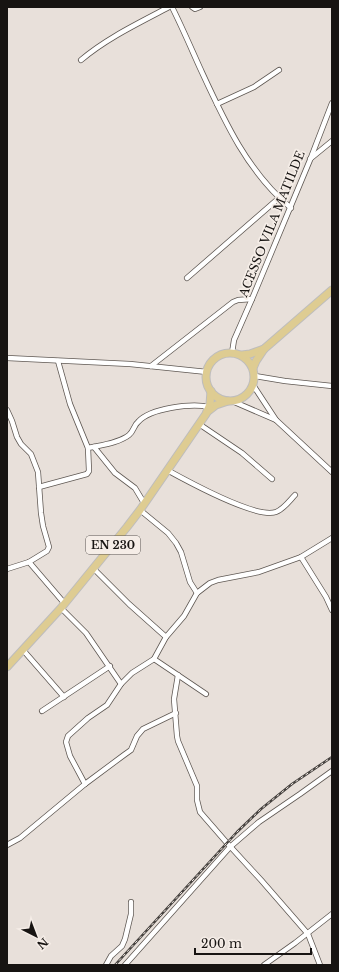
<svg xmlns="http://www.w3.org/2000/svg" width="339" height="972" viewBox="0 0 339 972" font-family="'Libre Baskerville',serif">
<style>
.lines{fill:none;stroke-linecap:round;stroke-linejoin:round}
.minor-casing{stroke:#5f5853;stroke-width:6}
.primary-casing{stroke:#bebdbd;stroke-width:9}
.minor{stroke:#fff;stroke-width:4.5}
.primary{stroke:#decc92;stroke-width:7}
.rail-casing{stroke:#45413e;stroke-width:2.5}
.rail{stroke:#f5ede7;stroke-width:1;stroke-dasharray:3;stroke-linecap:butt}
.labels{text-anchor:middle;stroke-width:3.5;stroke-linejoin:round;paint-order:stroke}
.shield{fill:#f5ede7;stroke:#5a5552;stroke-width:1}
.shield-label{font-size:11px;font-weight:bold;fill:#171412}
.street-label{font-size:12px;fill:#171412;stroke:#f5ede7}
</style>
<rect width="100%" height="100%" fill="#e8e0da"/>
<g class="lines">
<g class="minor-casing">
<g id="minor">
<path d="M172,7C182,27 191,48 200,68C223,118 247,172 291,208"/>
<path d="M192,7L195,9L200,7"/>
<path d="M81,60C107,38 139,23 169,7"/>
<path d="M217,104L254,87L279,70"/>
<path d="M310,159L332,141"/>
<path d="M187,278L279,198"/>
<path d="M232,353L234,340L252,299L310,160L332,103"/>
<path d="M7,358L130,364L207,372"/>
<path d="M58,361L70,404L88,448"/>
<path d="M151,366L233,302L238,300L252,299"/>
<path d="M255,376L285,381L332,386"/>
<path d="M253,385L276,420L332,472"/>
<path d="M232,401L276,420"/>
<path d="M7,410L12,421L17,437L21,444L31,454L38,472L41,513L43,526L49,547L47,551L29,562"/>
<path d="M199,424L242,453L272,479"/>
<path d="M94,447L115,473L135,488L144,503"/>
<path d="M167,470C187,481 256,519 276,512C284,509 290,500 295,495"/>
<path d="M39,487L87,474L89,471L88,448C101,445 119,443 129,435C134,431 134,425 138,422C150,408 192,403 209,407"/>
<path d="M140,510L168,533L176,543L181,552L190,582L197,593"/>
<path d="M301,557L326,597L332,610"/>
<path d="M7,569L29,562L65,604"/>
<path d="M94,569L129,604L166,637"/>
<path d="M61,608L86,633L121,684"/>
<path d="M23,650L64,697"/>
<path d="M154,659L206,694"/>
<path d="M178,675L174,699L177,736L178,741L197,786V800L200,812L227,843L261,880L308,934L320,965"/>
<path d="M42,711L110,666"/>
<path d="M85,784L70,756L66,742L68,736L88,718L107,705L121,684L132,673L154,659L166,637L184,616L197,593L210,583L218,580L259,572L301,557L332,538"/>
<path d="M7,845L20,838L85,784L124,755L131,750L137,736L143,729L176,713"/>
<path d="M106,965L111,956L122,946L125,939L131,914V902"/>
<path d="M125,965L230,847L259,822L300,794L332,771"/>
<path d="M264,965L295,943L332,914"/>
</g>
</g>
<g class="primary-casing">
<g id="primary">
<circle cx="230" cy="377" r="24"/>
<path d="M242,355L250,354L264,349"/>
<path d="M253,368L256,361L264,349L332,290"/>
<path d="M207,412L216,405L228,401"/>
<path d="M7,667L61,608L127,527L140,510L206,414L210,404L211,391"/>
</g>
</g>
<use href="#minor" class="minor"/>
<use href="#primary" class="primary"/>
<g class="rail-casing">
<path id="rail" d="M115,965L237,832L261,809L292,784L332,757"/>
</g>
<use href="#rail" class="rail"/>
</g>
<g class="labels">
<rect class="shield" x="86" y="536" width="54" height="18" rx="3"/>
<g class="shield-label">
<text x="113" y="549">EN 230</text>
</g>
<g class="street-label">
<text transform="translate(272 224) rotate(-68)" y="4">ACESSO VILA MATILDE</text>
</g>
</g>
<rect width="339" height="972" fill="none" stroke="#171412" stroke-width="16"/>
<g transform="translate(36 936) rotate(138)" stroke="#f5ede7" stroke-width="3" paint-order="stroke">
<path d="M0-3L7 15L0 10L-7 15Z" fill="#171412"/>
<text y="-6" font-size="11" font-weight="bold" text-anchor="middle" fill="#171412">N</text>
</g>
<path d="M195 948v6h116v-6" fill="none" stroke="#171412" stroke-width="2"/>
<text x="201" y="948" font-size="12" fill="#171412" stroke="#f5ede7" stroke-width="3" paint-order="stroke">200 m</text>
</svg>
